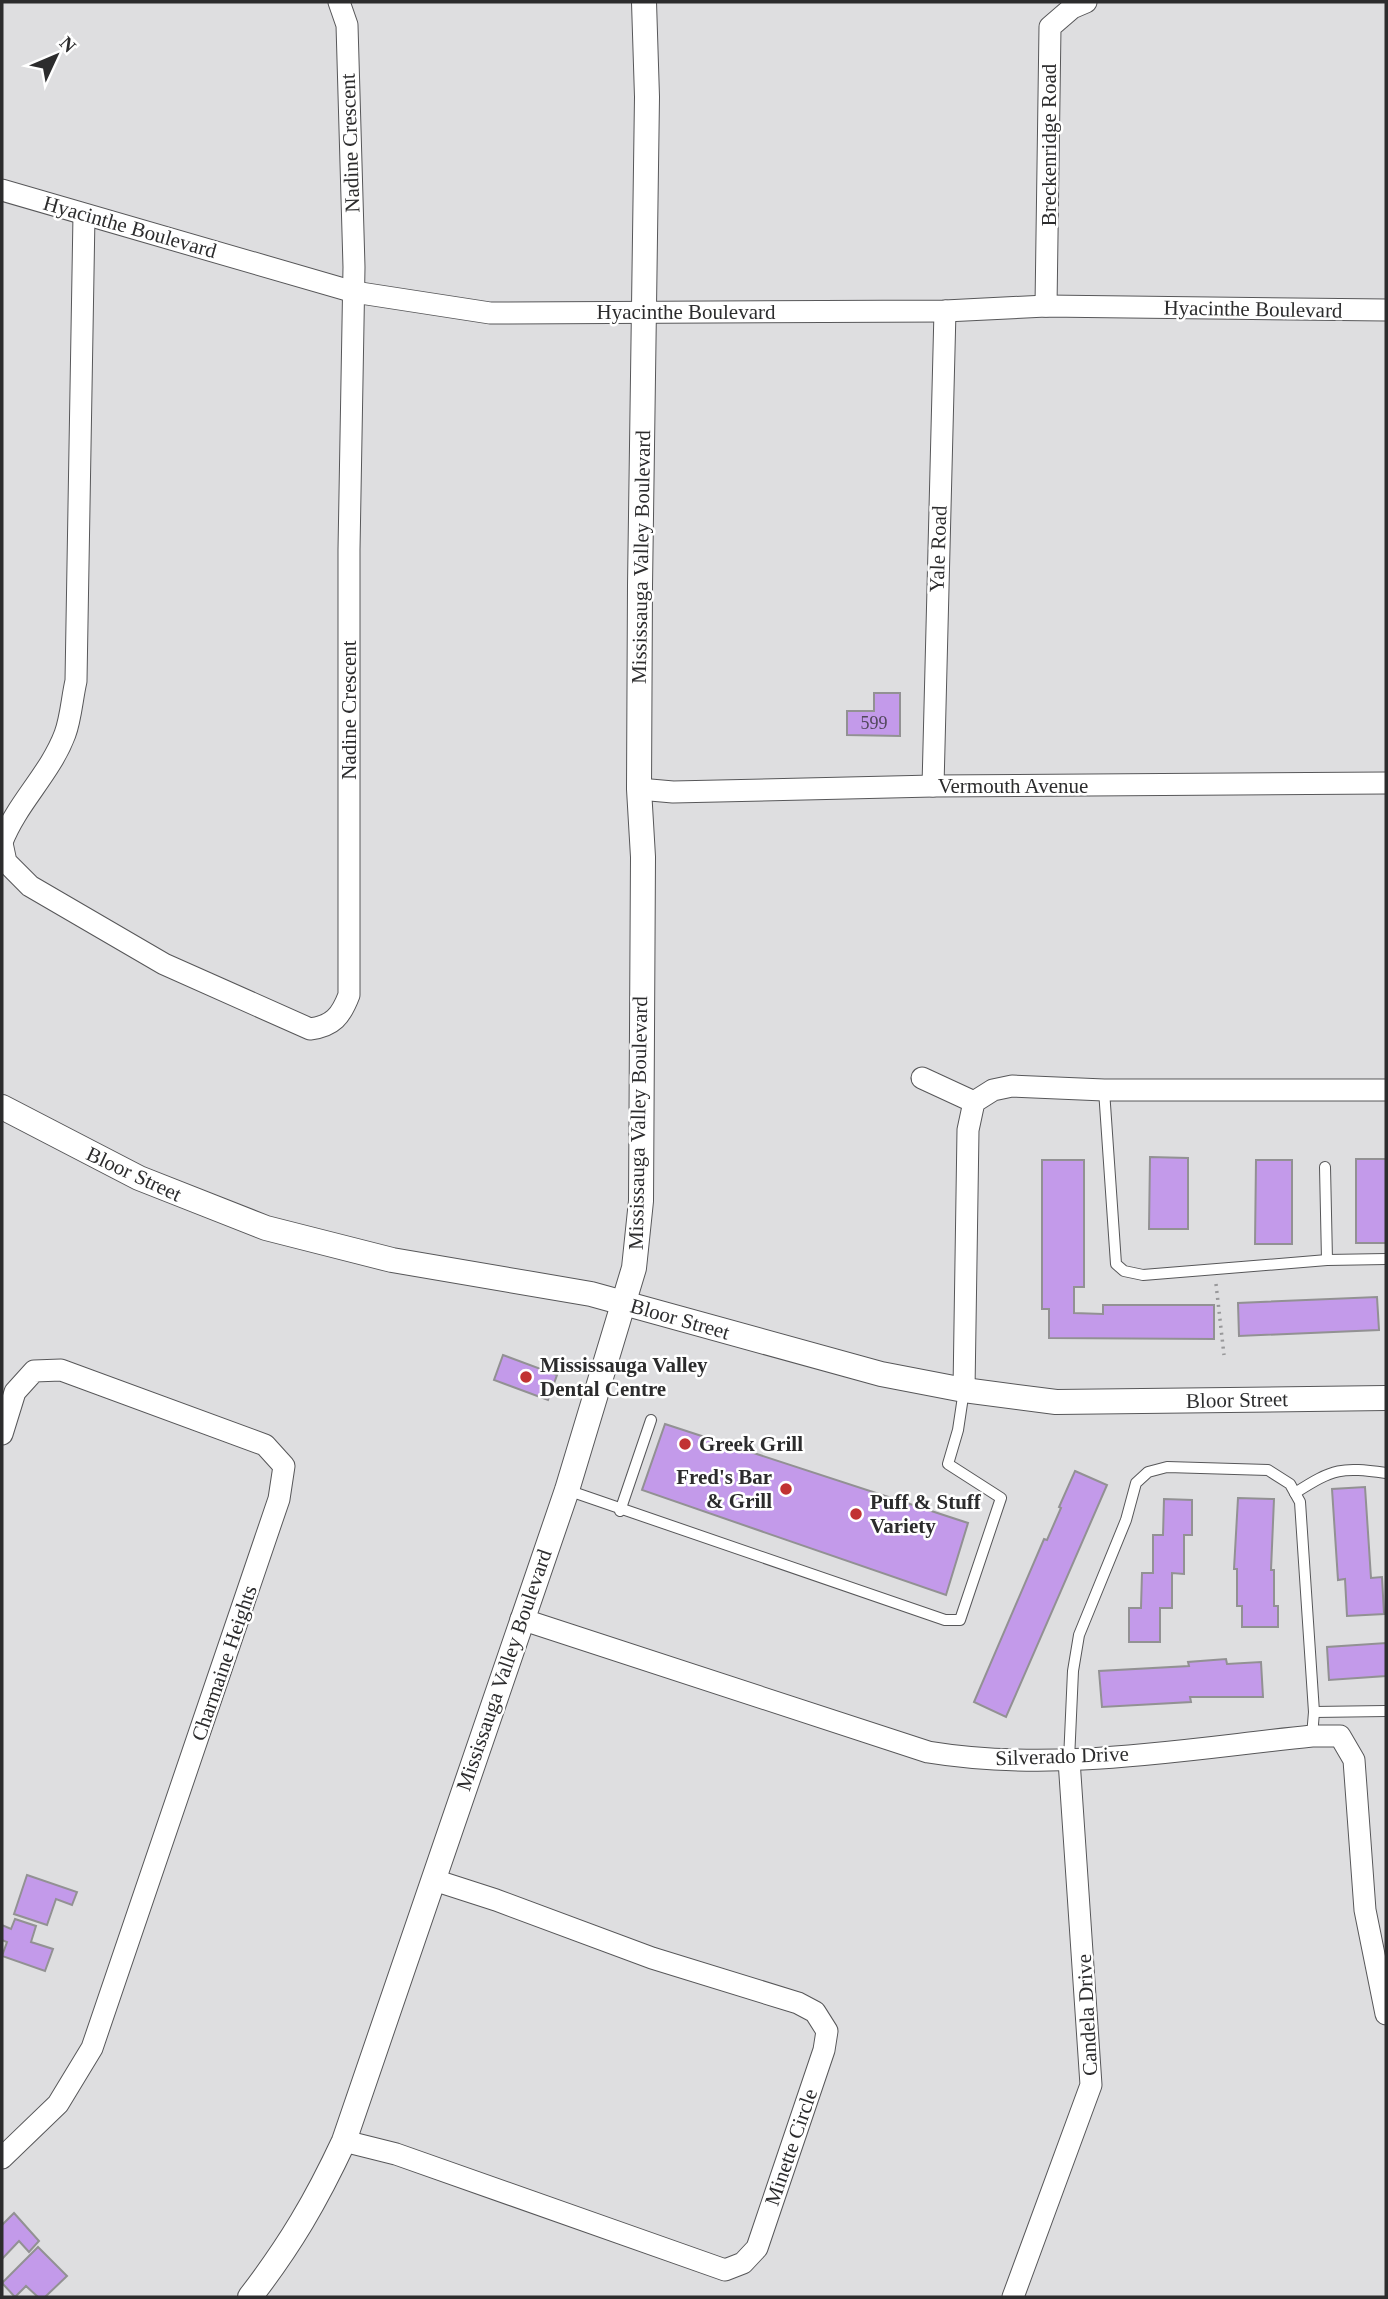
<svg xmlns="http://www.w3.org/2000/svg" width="1388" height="2299" viewBox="0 0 1388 2299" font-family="Georgia,serif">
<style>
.building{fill:#c39aea;stroke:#929193;stroke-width:2}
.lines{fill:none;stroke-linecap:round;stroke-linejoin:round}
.service-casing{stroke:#575759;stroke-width:12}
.minor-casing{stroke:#575759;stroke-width:23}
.tertiary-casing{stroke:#575759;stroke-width:26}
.path{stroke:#98989a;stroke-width:3.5;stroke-dasharray:2 5;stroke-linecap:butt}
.service{stroke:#fff;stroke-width:10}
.minor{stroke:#fff;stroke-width:21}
.tertiary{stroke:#fff;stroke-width:24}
.poi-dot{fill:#c13233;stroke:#fff;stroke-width:2.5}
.labels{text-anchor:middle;stroke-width:5;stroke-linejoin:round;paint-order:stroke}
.number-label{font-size:18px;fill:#52485c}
.street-label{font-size:21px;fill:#2c2c2d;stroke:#fff}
.poi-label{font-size:21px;font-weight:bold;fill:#2c2c2d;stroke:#fff;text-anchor:start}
</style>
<rect width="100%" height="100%" fill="#dedee0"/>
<g class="building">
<path d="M874,693H900V736L847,735V711H874Z"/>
<path d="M1150,1157L1188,1158V1229H1149Z"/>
<rect x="1356" y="1159" width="30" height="84"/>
<path d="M1042,1160H1084V1287H1074V1313L1103,1314V1305H1214V1339L1049,1338V1309H1042Z"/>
<path d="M1256,1160H1292V1244H1255Z"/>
<path d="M1377,1297L1379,1330L1239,1336L1238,1303Z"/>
<path d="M503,1355L557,1375L548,1400L494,1380Z"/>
<path d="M665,1424L968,1523L946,1595L642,1490Z"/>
<path d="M1075,1471L1107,1485L1006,1717L974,1702L1044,1539L1047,1540L1061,1508L1059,1507Z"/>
<path d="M1365,1487L1371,1578L1382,1577L1384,1614L1347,1616L1345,1579L1338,1580L1332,1489Z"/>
<path d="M1238,1498L1274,1499L1271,1570H1274V1606H1278V1627H1242V1606H1237V1569H1234Z"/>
<path d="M1164,1499L1192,1500V1535H1184V1574L1172,1573V1608H1160V1642H1129V1608H1141L1142,1573H1153V1535H1163Z"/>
<path d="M1386,1643V1676L1329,1680L1327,1647Z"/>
<path d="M1226,1659L1227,1664L1261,1662L1263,1697H1190L1191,1702L1102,1707L1099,1671L1189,1666L1188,1662Z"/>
<path d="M27,1875L77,1892L72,1905L56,1899L47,1925L14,1914Z"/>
<path d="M15,1919L36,1926L31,1942L53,1949L45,1971L2,1956L7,1942L2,1940V1925L11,1929Z"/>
<path d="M14,2213L39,2241L29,2252L19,2241L2,2259V2225Z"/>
<path d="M38,2247L67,2276L45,2297H38L26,2286L15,2297L2,2283Z"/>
</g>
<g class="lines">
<g class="service-casing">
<g id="service">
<path d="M1104,1090L1116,1264L1124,1271L1143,1275L1327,1260L1386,1259"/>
<path d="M1325,1167L1327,1260"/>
<path d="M567,1490L945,1620H960L1001,1498L948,1464L958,1430L964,1390"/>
<path d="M1295,1493C1334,1468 1341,1467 1386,1473"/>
<path d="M620,1511L651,1420"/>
<path d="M1314,1712L1386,1711"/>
<path d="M1069,1760L1073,1671L1079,1635L1126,1520L1136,1483L1148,1472L1167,1467L1268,1470L1290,1484L1300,1502L1314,1712L1312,1736"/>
</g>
</g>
<g class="minor-casing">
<g id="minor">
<path d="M2,190L354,292L490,313L945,311L1046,306L1386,310"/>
<path d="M1046,306L1050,27L1072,8L1086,2"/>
<path d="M933,786L945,311"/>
<path d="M639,789L673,792L933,786L1386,783"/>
<path d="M2,842C17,803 50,774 65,734C71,718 72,698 76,681L84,215"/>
<path d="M2,843L6,862L30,886L164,964L310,1029C333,1026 341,1016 349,995V550L354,267L347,25L339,2"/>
<path d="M922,1078L974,1102"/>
<path d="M964,1390L968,1130L974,1102L993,1090L1012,1086L1104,1090H1386"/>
<path d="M2,1434L15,1392L34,1371L61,1370L265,1445L284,1466L279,1499L92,2048L58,2104L2,2158"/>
<path d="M521,1619L928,1752C1055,1773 1185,1749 1312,1736H1340L1354,1760L1365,1910L1386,2014"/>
<path d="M344,2141L396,2154L725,2270L743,2263L757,2248L824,2050L827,2031L815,2012L798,2003L652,1958L496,1900L434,1880"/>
<path d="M1013,2297L1091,2085L1069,1760"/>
</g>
</g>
<g class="tertiary-casing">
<g id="tertiary">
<path d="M2,1107L139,1178L266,1228L392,1260L591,1294L881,1374L964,1390L1056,1402L1386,1398"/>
<path d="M250,2297C290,2245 316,2201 344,2141L567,1490L634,1268L641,1201L643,857L639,789L640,586L647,97L644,2"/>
</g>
</g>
<path class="path" d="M1216,1284L1224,1355"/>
<use href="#service" class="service"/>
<use href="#minor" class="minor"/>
<use href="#tertiary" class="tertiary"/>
</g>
<g class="poi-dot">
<circle cx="526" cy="1377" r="7"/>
<circle cx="685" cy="1444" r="7"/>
<circle cx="786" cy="1489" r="7"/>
<circle cx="856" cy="1514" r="7"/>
</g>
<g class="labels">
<g class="number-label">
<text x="874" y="729">599</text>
</g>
<g class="street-label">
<text transform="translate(350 143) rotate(-92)" y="7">Nadine Crescent</text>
<text transform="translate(1049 145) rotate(-90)" y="7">Breckenridge Road</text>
<text transform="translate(130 227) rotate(16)" y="7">Hyacinthe Boulevard</text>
<text transform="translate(1253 309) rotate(1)" y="7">Hyacinthe Boulevard</text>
<text x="686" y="319">Hyacinthe Boulevard</text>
<text transform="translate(938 549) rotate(-88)" y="7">Yale Road</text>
<text transform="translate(641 557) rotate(-89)" y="7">Mississauga Valley Boulevard</text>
<text transform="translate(349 710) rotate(-90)" y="7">Nadine Crescent</text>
<text x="1013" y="793">Vermouth Avenue</text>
<text transform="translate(638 1123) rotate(-89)" y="7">Mississauga Valley Boulevard</text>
<text transform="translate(134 1174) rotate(25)" y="7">Bloor Street</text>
<text transform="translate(680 1319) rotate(16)" y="7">Bloor Street</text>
<text transform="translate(1237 1400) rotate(-1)" y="7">Bloor Street</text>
<text transform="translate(224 1663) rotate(-71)" y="7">Charmaine Heights</text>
<text transform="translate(504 1670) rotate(-71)" y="7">Mississauga Valley Boulevard</text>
<text transform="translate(1062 1756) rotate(-2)" y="7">Silverado Drive</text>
<text transform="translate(1087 2015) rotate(-93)" y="7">Candela Drive</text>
<text transform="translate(791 2147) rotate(-71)" y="7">Minette Circle</text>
</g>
<g class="poi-label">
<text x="540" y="1372">Mississauga Valley<tspan x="540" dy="24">Dental Centre</tspan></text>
<text x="699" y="1451">Greek Grill</text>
<text x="772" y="1484" text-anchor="end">Fred's Bar<tspan x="772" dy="24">&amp; Grill</tspan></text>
<text x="870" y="1509">Puff &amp; Stuff<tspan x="870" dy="24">Variety</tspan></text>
</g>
</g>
<rect width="1388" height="2299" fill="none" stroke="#2c2c2d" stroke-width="7"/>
<g transform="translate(56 56) rotate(46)" stroke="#ffffff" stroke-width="5" paint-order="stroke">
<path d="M0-5L12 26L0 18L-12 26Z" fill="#2c2c2d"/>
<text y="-10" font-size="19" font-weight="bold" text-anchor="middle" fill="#2c2c2d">N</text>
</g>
</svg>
